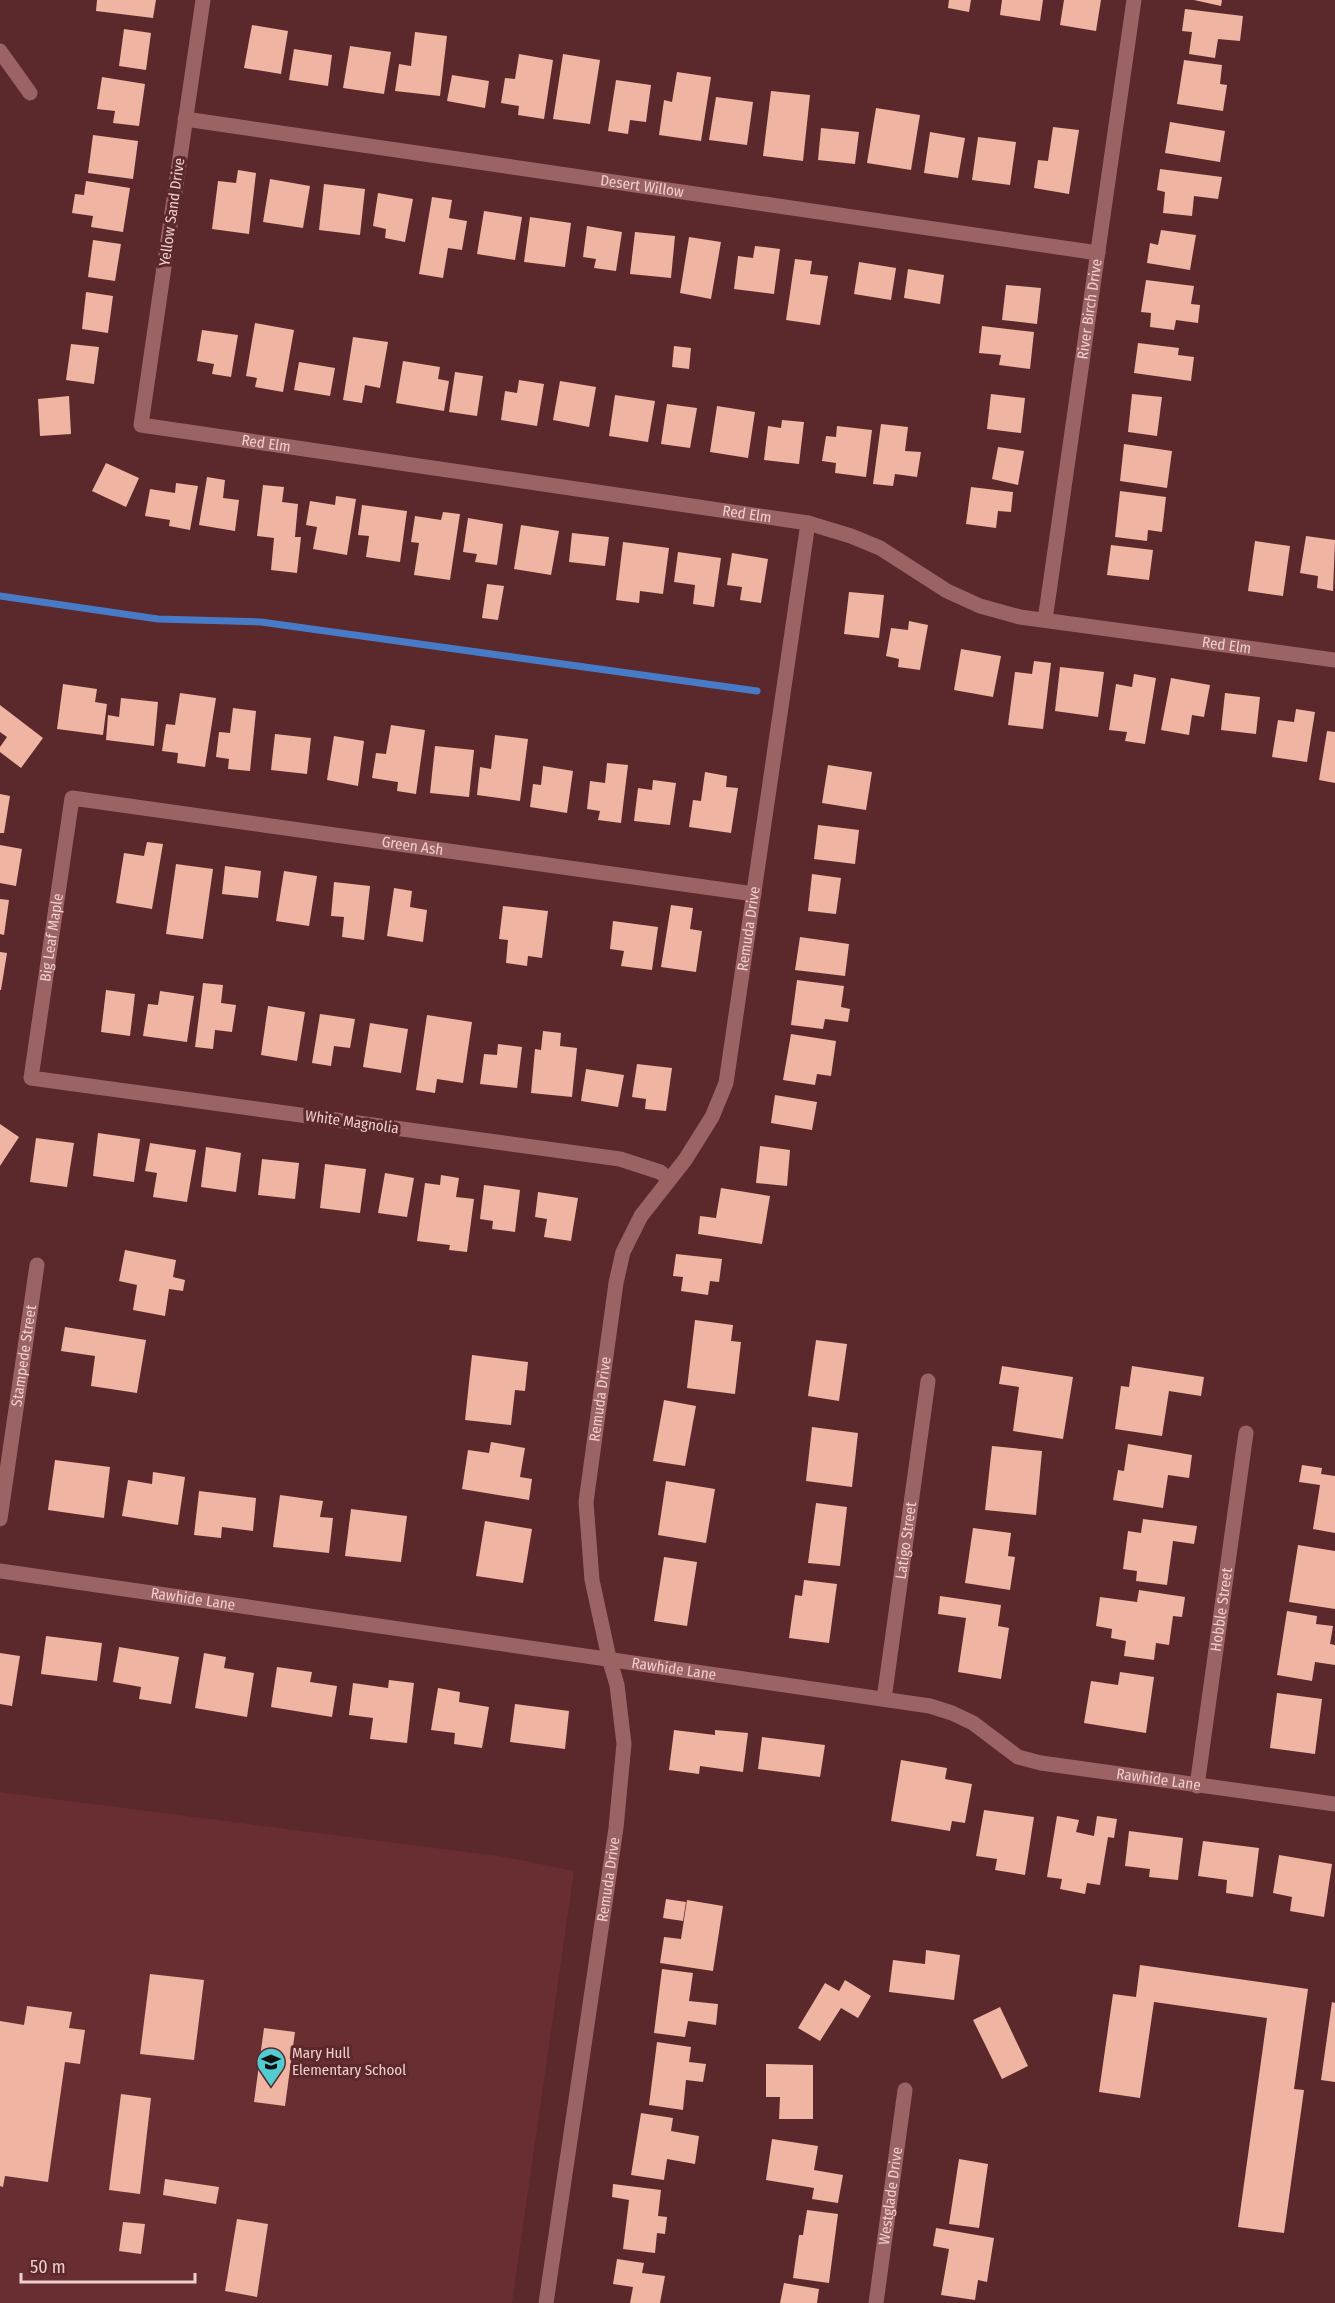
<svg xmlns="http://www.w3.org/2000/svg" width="1335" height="2303" viewBox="0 0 1335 2303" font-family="'Fira Sans Condensed',sans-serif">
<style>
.built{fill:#692e32}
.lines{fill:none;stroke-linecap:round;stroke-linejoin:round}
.stream{stroke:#487bc7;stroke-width:7}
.building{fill:#f0b4a2}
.street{stroke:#9c6365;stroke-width:15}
.labels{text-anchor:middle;stroke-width:6;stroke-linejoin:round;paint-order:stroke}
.street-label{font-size:15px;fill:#efcece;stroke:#5b282b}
.poi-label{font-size:15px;fill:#efcece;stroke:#5b282b;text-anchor:start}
</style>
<rect width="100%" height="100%" fill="#5b282b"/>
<path class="built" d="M0,1792L505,1857L574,1871L512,2303H0Z"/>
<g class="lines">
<path class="stream" d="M0,596L158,619L261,622L757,691"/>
</g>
<g class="building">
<path d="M97,0H156L153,18L96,11Z"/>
<path d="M949,0H971L969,12L948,8Z"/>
<path d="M1002,0H1043L1040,21L1000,15Z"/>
<path d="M1064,0H1101L1096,31L1060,25Z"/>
<path d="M1194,0H1222L1221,6Z"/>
<path d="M1185,9L1243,16L1240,41L1218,39L1215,58L1189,54L1192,32L1182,31Z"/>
<path d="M252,25L288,31L281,74L244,68Z"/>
<path d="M124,29L151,33L146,70L119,66Z"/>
<path d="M415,32L447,36L440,96L395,91L399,64L411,66Z"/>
<path d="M350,46L391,52L384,94L343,88Z"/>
<path d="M294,49L332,55L328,86L289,80Z"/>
<path d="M519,54L553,60L544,119L518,115L519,106L501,103L505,78L515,79Z"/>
<path d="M563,54L600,60L590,124L553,119Z"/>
<path d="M1184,60L1222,65L1220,84L1227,85L1223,111L1177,104Z"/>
<path d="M677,72L711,77L701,141L659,135L664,100L672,102Z"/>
<path d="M452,75L489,81L485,108L447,101Z"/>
<path d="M102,77L145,84L139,126L113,123L115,111L97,109Z"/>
<path d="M616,80L651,85L646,122L630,120L628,134L608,131Z"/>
<path d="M771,91L810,95L803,161L763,156Z"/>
<path d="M716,97L753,102L747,145L709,140Z"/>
<path d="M876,108L920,115L911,170L867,163Z"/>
<path d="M1170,122L1225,131L1220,162L1165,153Z"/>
<path d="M1053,127L1079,130L1069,194L1034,188L1038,160L1048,161Z"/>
<path d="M821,128L859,132L855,164L818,160Z"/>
<path d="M930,132L965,138L958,178L924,173Z"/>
<path d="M93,135L138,141L133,179L88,173Z"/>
<path d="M978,137L1016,142L1010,185L972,180Z"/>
<path d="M1160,169L1222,177L1218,199L1194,196L1192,216L1163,213L1165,192L1157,190Z"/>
<path d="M238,170L256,173L249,234L212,229L218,181L236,183Z"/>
<path d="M270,179L310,186L303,228L263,222Z"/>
<path d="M86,181L130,188L123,232L91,227L93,216L72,213L75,194L84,195Z"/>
<path d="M324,184L365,189L360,235L319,230Z"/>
<path d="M378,193L413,199L405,242L385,238L386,229L373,226Z"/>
<path d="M432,197L452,200L449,218L467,221L462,250L448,248L443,278L419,274Z"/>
<path d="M484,211L522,217L515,260L477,254Z"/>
<path d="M530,217L571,223L565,267L524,262Z"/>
<path d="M587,226L622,232L616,271L594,268L596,259L583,257Z"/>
<path d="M1161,230L1196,235L1190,270L1147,263L1150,243L1158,245Z"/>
<path d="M635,232L675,236L671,278L630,274Z"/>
<path d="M689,237L721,242L711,299L680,293Z"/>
<path d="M93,240L121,244L115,281L88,277Z"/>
<path d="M755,246L780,249L774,294L734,289L738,256L753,258Z"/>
<path d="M795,259L812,261L810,274L828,276L820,325L786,320Z"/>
<path d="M859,262L896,268L891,300L854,294Z"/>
<path d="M908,269L944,275L940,304L904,298Z"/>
<path d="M1146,280L1194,286L1191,304L1200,305L1198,323L1176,320L1174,330L1150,327L1151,313L1141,312Z"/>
<path d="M1006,285L1041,288L1037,324L1002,320Z"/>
<path d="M86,292L113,296L108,333L82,329Z"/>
<path d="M255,323L294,330L283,392L255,387L257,378L246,376Z"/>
<path d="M982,326L1034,332L1030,369L999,365L1001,355L979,353Z"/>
<path d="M202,330L238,335L231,377L212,374L214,364L197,361Z"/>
<path d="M353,337L388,342L380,388L365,385L362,403L343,400Z"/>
<path d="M1138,343L1179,348L1178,355L1194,357L1191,381L1134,373Z"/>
<path d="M71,344L99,347L94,384L66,380Z"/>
<path d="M674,346L691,348L689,369L672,367Z"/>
<path d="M403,361L440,367L438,379L449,381L444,411L396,403Z"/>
<path d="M299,362L335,368L330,396L294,390Z"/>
<path d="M455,372L483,376L477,416L449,412Z"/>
<path d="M519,380L544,384L537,426L501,420L505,391L517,393Z"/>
<path d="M560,381L596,387L589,427L553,420Z"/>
<path d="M991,394L1025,398L1021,433L987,429Z"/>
<path d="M1132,394L1162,397L1157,436L1128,432Z"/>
<path d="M615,395L655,401L648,442L609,436Z"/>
<path d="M69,396L71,434L40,436L38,399Z"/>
<path d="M667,404L697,408L690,448L661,444Z"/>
<path d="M717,406L755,412L748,458L710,452Z"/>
<path d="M782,420L804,422L799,464L764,460L768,426L781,428Z"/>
<path d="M881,424L908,427L905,451L921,452L917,477L895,474L893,486L873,484Z"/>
<path d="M837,426L872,430L866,477L835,473L836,463L822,461L826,436L836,437Z"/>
<path d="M1124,444L1172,451L1167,488L1120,481Z"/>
<path d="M998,447L1024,451L1018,485L992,479Z"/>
<path d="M106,463L139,478L126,507L92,491Z"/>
<path d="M207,477L225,480L223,498L239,500L235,531L199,525Z"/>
<path d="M176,483L198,486L190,530L169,526L170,520L145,516L150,489L175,493Z"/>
<path d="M263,485L284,487L282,502L298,504L295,537H301L297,573L271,570L274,538L257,536Z"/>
<path d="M971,487L1013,492L1011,512L998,511L996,528L966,524Z"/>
<path d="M1120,491L1166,497L1162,532L1148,530L1147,541L1115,537Z"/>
<path d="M336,496L356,499L347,555L313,549L317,527L306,525L310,501L335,505Z"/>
<path d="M362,505L407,511L400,562L366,557L369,536L358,535Z"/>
<path d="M443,512L460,514L450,580L414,575L419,543L411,542L415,516L441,520Z"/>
<path d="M468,518L503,524L497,565L475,562L477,554L463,552Z"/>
<path d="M521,525L559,531L551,575L514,569Z"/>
<path d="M572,533L609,537L605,566L569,562Z"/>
<path d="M1306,536L1335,540L1333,591L1317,588L1318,576L1300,573Z"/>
<path d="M1255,541L1290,546L1283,596L1248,591Z"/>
<path d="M623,542L669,548L663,594L640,591L639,603L616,600Z"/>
<path d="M1111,545L1153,550L1149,580L1107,575Z"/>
<path d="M678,552L721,558L714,607L693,604L695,585L674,582Z"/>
<path d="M732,553L768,559L761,603L740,600L742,587L727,585Z"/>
<path d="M487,584L504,586L498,620L482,618Z"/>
<path d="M849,592L884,595L879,638L844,634Z"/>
<path d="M909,621L928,625L920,670L898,667L899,659L886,656L891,628L908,630Z"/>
<path d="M961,649L1001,656L993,697L954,690Z"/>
<path d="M1034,661L1051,663L1043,729L1008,725L1015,672L1032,674Z"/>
<path d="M1060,667L1104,672L1098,717L1055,711Z"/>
<path d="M1134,674L1156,678L1145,744L1125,741L1127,732L1109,730L1116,684L1132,687Z"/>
<path d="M1171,678L1210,685L1204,717L1192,715L1189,735L1161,730Z"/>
<path d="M63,684L97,689L95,702L107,704L103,735L57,729Z"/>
<path d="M180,693L216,698L205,767L177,763L178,753L162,751L166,724L175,725Z"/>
<path d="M1225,693L1260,697L1256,734L1221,730Z"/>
<path d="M121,698L158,702L154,746L106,740L108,715L119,717Z"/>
<path d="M0,705L43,738L21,768L0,752V747L7,737L0,732Z"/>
<path d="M233,708L256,711L250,771L228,769L229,759L216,757L219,732L230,733Z"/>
<path d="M1296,709L1315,712L1307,762L1272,757L1278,720L1294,722Z"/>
<path d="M391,725L425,730L416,794L397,791L398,782L372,778L376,753L386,754Z"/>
<path d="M1327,731L1335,732V783L1319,780Z"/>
<path d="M275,734L311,738L307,774L271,770Z"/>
<path d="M495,735L528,739L520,801L477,795L480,767L491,769Z"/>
<path d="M334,736L364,741L358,786L327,780Z"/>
<path d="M435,746L474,750L469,797L430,793Z"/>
<path d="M607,763L628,765L621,823L598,820L600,811L587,809L590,781L605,783Z"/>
<path d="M828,765L872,772L866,810L822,803Z"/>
<path d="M543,766L573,771L567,813L530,807L533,784L541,785Z"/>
<path d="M705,772L727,776L726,787L738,788L731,833L689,827L693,800L701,801Z"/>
<path d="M653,780L676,783L670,825L634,821L638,788L652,790Z"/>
<path d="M0,794L10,796L4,833H0Z"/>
<path d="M818,825L859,830L855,864L814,859Z"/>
<path d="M147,842L163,844L152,909L116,903L124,853L144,856Z"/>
<path d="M0,845L22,849L16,886L0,883Z"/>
<path d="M176,864L213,869L203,939L166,934Z"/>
<path d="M225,866L261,871L258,898L222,894Z"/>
<path d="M284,871L317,876L309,926L276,921Z"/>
<path d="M812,874L841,878L836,914L808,911Z"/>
<path d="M334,882L370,886L364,940L342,937L344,917L331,916Z"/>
<path d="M394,888L412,891L410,907L427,910L423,942L387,936Z"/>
<path d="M0,899L9,900L4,935L0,934Z"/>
<path d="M671,905L693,908L690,929L702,931L696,972L661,967Z"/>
<path d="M503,906L548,911L542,958L528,956L527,966L506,963L508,940L499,939Z"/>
<path d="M613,921L658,927L652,970L621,966L624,951L610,949Z"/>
<path d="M800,937L849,944L845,976L795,970Z"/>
<path d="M0,952L7,953L1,990H0Z"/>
<path d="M797,980L844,986L841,1007L850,1009L848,1022L825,1019L823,1029L791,1025Z"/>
<path d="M203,983L223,985L221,1003L236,1005L232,1032L215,1030L213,1049L195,1047Z"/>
<path d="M106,990L135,994L130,1036L101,1032Z"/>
<path d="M160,991L194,996L187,1042L143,1036L148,1004L158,1005Z"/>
<path d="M268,1006L305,1012L297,1061L261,1055Z"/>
<path d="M320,1014L355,1019L350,1048L334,1046L331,1066L312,1063Z"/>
<path d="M427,1015L472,1022L463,1083L437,1079L435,1093L416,1090Z"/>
<path d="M370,1023L408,1029L401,1073L363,1067Z"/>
<path d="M543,1031L561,1033L560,1046L577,1048L572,1097L531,1093L535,1049L541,1050Z"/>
<path d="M791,1034L836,1041L831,1076L817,1074L815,1085L783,1080Z"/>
<path d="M498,1044L522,1047L517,1088L480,1084L484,1054L497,1055Z"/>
<path d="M637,1064L672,1068L666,1111L645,1109L646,1099L632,1097Z"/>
<path d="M586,1069L624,1075L618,1107L581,1101Z"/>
<path d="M775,1095L817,1102L812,1130L771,1123Z"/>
<path d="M0,1124L19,1137L0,1166Z"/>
<path d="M98,1133L140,1139L134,1182L93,1176Z"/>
<path d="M36,1138L74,1143L67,1187L30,1182Z"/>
<path d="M150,1143L196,1150L187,1202L153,1197L157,1173L145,1171Z"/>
<path d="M760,1146L790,1150L787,1186L756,1183Z"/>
<path d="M206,1147L241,1153L236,1192L201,1187Z"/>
<path d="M262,1159L299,1163L295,1199L258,1195Z"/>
<path d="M325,1164L366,1169L360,1213L320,1208Z"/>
<path d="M385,1173L414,1178L407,1217L378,1213Z"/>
<path d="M441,1175L459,1178L456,1197L474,1199L467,1252L449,1250L450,1245L417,1241L425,1183L440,1185Z"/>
<path d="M484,1185L520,1190L515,1232L492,1229L493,1221L480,1219Z"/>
<path d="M721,1188L770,1196L762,1244L698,1234L700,1216L716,1218Z"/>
<path d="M538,1192L578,1198L571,1241L544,1237L547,1219L535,1217Z"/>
<path d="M125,1250L176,1260L173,1277L185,1280L183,1291L169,1289L165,1316L133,1310L137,1285L119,1281Z"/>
<path d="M676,1254L722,1259L719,1282L710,1281L708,1295L681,1291L683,1277L673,1276Z"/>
<path d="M695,1320L733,1325L731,1341L741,1342L735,1394L687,1388Z"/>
<path d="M65,1327L146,1340L137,1393L91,1386L95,1356L61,1351Z"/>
<path d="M816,1340L847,1344L839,1401L808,1396Z"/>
<path d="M472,1355L528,1362L525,1391L515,1390L511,1425L465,1420Z"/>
<path d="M1002,1366L1073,1377L1063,1439L1013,1431L1019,1387L999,1384Z"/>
<path d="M1132,1366L1204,1377L1201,1396L1169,1391L1162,1436L1115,1429L1121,1386L1129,1387Z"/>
<path d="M664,1400L696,1406L685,1466L653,1461Z"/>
<path d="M812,1427L858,1433L852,1487L806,1481Z"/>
<path d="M491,1442L525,1448L520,1477L532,1479L529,1500L462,1489L468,1450L489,1453Z"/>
<path d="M1128,1444L1192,1455L1189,1478L1168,1475L1163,1508L1113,1500L1118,1470L1124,1471Z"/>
<path d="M992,1446L1042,1451L1036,1515L985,1510Z"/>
<path d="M55,1460L110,1467L104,1518L48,1510Z"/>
<path d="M1302,1465L1322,1468L1321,1474L1335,1476V1533L1313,1529L1320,1485L1299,1482Z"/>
<path d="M153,1472L185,1477L178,1525L122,1516L128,1480L152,1484Z"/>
<path d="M666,1481L715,1489L706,1543L658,1535Z"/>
<path d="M199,1491L256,1498L253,1531L222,1527L221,1538L194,1535Z"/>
<path d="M280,1495L323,1501L320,1517L333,1518L329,1553L273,1547Z"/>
<path d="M816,1503L847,1507L840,1566L808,1563Z"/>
<path d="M351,1509L407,1516L401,1562L345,1556Z"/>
<path d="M1143,1519L1197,1526L1194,1544L1173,1541L1167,1585L1136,1581L1137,1571L1123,1569L1128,1531L1141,1533Z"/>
<path d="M485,1521L532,1529L523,1583L476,1576Z"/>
<path d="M973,1528L1011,1533L1008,1556L1015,1557L1010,1590L965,1583Z"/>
<path d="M1298,1545L1335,1551V1609L1289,1602Z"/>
<path d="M664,1557L697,1562L687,1626L654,1621Z"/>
<path d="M804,1580L837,1584L829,1643L789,1638L795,1595L802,1596Z"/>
<path d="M1139,1590L1185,1597L1182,1617L1173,1616L1169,1645L1156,1643L1154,1660L1124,1656L1126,1641L1111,1638L1112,1629L1096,1626L1100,1597L1137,1602Z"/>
<path d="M940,1596L1001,1605L998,1626L1009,1628L1001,1679L958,1672L966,1618L938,1614Z"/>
<path d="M1287,1611L1317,1616L1316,1624L1333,1626L1330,1644L1335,1645V1665L1315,1662L1312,1681L1277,1675Z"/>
<path d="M46,1636L102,1643L97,1681L41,1674Z"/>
<path d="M119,1647L179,1657L171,1704L139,1699L141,1687L113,1682Z"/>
<path d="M0,1653L20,1656L12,1706L0,1704Z"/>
<path d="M204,1653L226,1657L224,1668L254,1673L247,1717L195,1708Z"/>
<path d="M277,1667L312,1672L310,1682L337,1686L332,1717L271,1707Z"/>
<path d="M1120,1672L1154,1677L1146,1733L1084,1723L1091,1681L1118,1685Z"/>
<path d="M389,1680L414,1683L407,1743L370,1739L373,1718L349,1715L353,1683L388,1688Z"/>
<path d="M438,1688L460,1692L459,1702L489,1707L482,1748L454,1744L455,1733L431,1730Z"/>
<path d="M1277,1693L1322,1699L1315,1754L1270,1748Z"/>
<path d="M515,1704L569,1711L565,1749L510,1742Z"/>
<path d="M674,1730L715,1735V1730L748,1733L743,1772L700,1766L699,1774L669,1770Z"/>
<path d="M762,1737L825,1745L820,1777L758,1769Z"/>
<path d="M901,1760L947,1768L945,1779L972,1784L965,1823L952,1821L950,1831L891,1821Z"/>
<path d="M984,1810L1034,1817L1025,1875L995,1870L997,1859L976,1856Z"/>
<path d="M1057,1816L1079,1820L1076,1832L1094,1836L1097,1816L1117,1819L1114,1838L1108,1837L1100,1885L1087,1883L1085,1894L1060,1889L1062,1879L1047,1877Z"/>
<path d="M1129,1831L1183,1838L1178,1880L1149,1877L1150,1869L1125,1866Z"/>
<path d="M1203,1841L1259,1848L1253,1897L1226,1893L1227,1880L1198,1876Z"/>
<path d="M1279,1855L1332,1864L1324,1917L1290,1911L1292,1897L1273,1893Z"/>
<path d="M666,1899L686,1902L683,1921L663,1918Z"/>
<path d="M687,1900L723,1906L713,1971L660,1963L664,1937L681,1939Z"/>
<path d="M926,1950L960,1955L954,2000L889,1992L893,1960L925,1964Z"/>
<path d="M1140,1965L1308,1989L1294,2089L1304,2090L1284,2233L1238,2227L1267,2018L1154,2002L1140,2098L1099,2092L1113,1994L1136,1997Z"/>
<path d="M662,1969L693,1973L689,2001L718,2004L716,2025L688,2021L685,2037L654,2033Z"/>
<path d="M150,1974L204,1980L194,2060L140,2054Z"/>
<path d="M845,1980L871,1996L858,2018L841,2008L820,2041L798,2028L825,1983L839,1991Z"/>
<path d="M1332,2002L1335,2003V2082L1321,2080Z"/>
<path d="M27,2006L72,2012L69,2028L85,2030L80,2064L65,2062L48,2182L5,2176L3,2187L0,2186V2021L24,2025Z"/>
<path d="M1000,2007L1028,2066L1002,2079L973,2020Z"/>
<path d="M264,2028L295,2032L285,2106L254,2102Z"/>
<path d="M657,2042L691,2047L689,2062L706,2064L703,2082L686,2080L683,2110L649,2105Z"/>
<path d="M766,2064L813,2065V2119H779L780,2097H766Z"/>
<path d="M121,2094L151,2098L140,2194L109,2190Z"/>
<path d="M641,2113L673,2118L671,2131L699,2136L695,2164L667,2159L664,2180L631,2175Z"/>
<path d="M772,2139L818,2146L814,2170L843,2175L838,2203L812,2199L814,2188L766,2180Z"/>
<path d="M959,2159L988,2164L979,2228L949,2224Z"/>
<path d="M165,2179L219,2187L216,2204L163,2195Z"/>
<path d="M613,2184L661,2190L658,2216L667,2217L665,2234L657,2233L655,2253L623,2249L629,2200L612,2197Z"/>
<path d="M807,2210L838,2214L829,2283L793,2278L799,2235H803Z"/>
<path d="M237,2219L268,2224L257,2297L225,2291Z"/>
<path d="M123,2222L145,2224L141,2254L119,2251Z"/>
<path d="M936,2228L994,2238L987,2282L978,2280L975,2300L941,2295L949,2249L933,2246Z"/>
<path d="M617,2259L644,2263L642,2273L665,2276L660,2303H630L633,2287L613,2284Z"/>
<path d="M784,2283L819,2289L817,2303H780Z"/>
</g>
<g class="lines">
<g class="street">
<path id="s1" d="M203,0L141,425L808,523L851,536L880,548L947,591L980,606L1020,617L1335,660"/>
<path d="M0,51L30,93"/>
<path id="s2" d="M185,119L1098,253"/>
<path id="s3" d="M1045,620L1134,0"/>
<path id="s4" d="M669,1179L660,1172L620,1159L31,1078L72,798L754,894"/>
<path id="s5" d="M0,1519L37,1265"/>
<path id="s6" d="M0,1571L930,1706L952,1713L973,1723L1018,1757L1041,1763L1335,1804"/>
<path id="s7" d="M884,1699L928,1381"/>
<path id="s8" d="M1197,1786L1246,1433"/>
<path id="s9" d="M546,2303L616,1828L624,1744L617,1685L609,1658L592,1580L586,1502L616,1283L623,1252L641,1216L685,1160L712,1117L726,1083L808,523"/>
<path id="s10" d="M876,2303L905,2090"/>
</g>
</g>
<defs>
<g id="school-pin" transform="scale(1.5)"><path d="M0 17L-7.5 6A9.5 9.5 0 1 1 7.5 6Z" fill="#52ccd0" stroke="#5b282b"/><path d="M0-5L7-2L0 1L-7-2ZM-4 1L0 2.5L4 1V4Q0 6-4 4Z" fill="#111"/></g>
</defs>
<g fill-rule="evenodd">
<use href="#school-pin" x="271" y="2062"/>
</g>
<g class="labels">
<g class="street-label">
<text dy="5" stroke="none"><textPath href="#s2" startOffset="462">Desert Willow</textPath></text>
<text transform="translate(172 212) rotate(-82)" y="5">Yellow Sand Drive</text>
<text dy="5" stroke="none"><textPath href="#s3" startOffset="314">River Birch Drive</textPath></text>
<text dy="5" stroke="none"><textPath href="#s1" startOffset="556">Red Elm</textPath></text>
<text dy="5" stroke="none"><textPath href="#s1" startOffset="1042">Red Elm</textPath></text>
<text dy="5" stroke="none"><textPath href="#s1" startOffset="1546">Red Elm</textPath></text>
<text dy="5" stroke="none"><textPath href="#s4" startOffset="1275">Green Ash</textPath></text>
<text dy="5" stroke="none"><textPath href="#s9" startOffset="1418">Remuda Drive</textPath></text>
<text dy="5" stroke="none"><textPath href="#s4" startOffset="790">Big Leaf Maple</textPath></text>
<text transform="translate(352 1122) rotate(8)" y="5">White Magnolia</text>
<text dy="5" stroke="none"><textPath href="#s5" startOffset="165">Stampede Street</textPath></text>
<text dy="5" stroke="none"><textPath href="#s9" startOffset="914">Remuda Drive</textPath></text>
<text dy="5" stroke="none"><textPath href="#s7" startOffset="160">Latigo Street</textPath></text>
<text dy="5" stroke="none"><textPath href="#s6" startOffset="195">Rawhide Lane</textPath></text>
<text dy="5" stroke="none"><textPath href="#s8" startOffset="178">Hobble Street</textPath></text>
<text dy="5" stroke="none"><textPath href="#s6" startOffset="681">Rawhide Lane</textPath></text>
<text dy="5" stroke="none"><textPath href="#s6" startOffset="1185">Rawhide Lane</textPath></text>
<text dy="5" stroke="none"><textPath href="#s9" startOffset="428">Remuda Drive</textPath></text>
<text dy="5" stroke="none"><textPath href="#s10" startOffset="108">Westglade Drive</textPath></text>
</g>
<g class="poi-label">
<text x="292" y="2058">Mary Hull<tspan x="292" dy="17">Elementary School</tspan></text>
</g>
</g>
<path d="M21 2273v9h174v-9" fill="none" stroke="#efcece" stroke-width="3"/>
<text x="30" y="2273" font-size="18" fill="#efcece" stroke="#5b282b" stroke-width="4.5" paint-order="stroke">50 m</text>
</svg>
